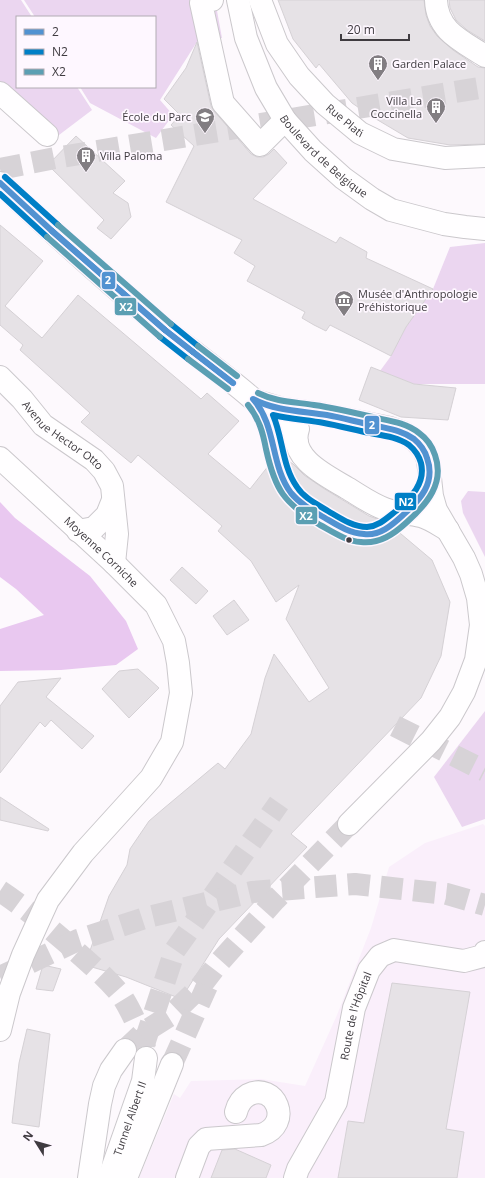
<svg xmlns="http://www.w3.org/2000/svg" width="485" height="1178" viewBox="0 0 485 1178" font-family="'Open Sans',sans-serif">
<style>
.built{fill:#faeffb}
.green{fill:#ebd6f0}
.forest{fill:#e9c8f0}
.building{fill:#e6e2e6;stroke:#d5d1d5}
.lines{fill:none;stroke-linecap:round;stroke-linejoin:round}
.minor-tunnel{stroke:#d7d3d7;stroke-width:22;stroke-dasharray:22 11;stroke-linecap:butt}
.major-tunnel{stroke:#d7d3d7;stroke-width:22;stroke-dasharray:22 11;stroke-linecap:butt}
.minor-casing{stroke:#cbc8cc;stroke-width:24}
.major-casing{stroke:#cbc8cc;stroke-width:24}
.minor{stroke:#fffeff;stroke-width:22}
.major{stroke:#fffeff;stroke-width:22}
.bus-1-casing{stroke:#fef7ff;stroke-width:9}
.bus-2-casing{stroke:#fef7ff;stroke-width:9}
.bus-3-casing{stroke:#fef7ff;stroke-width:9}
.bus-1{stroke:#5192d1;stroke-width:6}
.bus-2{stroke:#007fc6;stroke-width:6}
.bus-3{stroke:#5b9fb3;stroke-width:6}
.bus-dot{fill:#3f3b40;stroke:#fef7ff;stroke-width:1.5}
.labels{text-anchor:middle;stroke-width:3.5;stroke-linejoin:round;paint-order:stroke}
.poi-label{font-size:11px;fill:#3f3b40;stroke:#fef7ff;text-anchor:start}
.street-label{font-size:11px;fill:#3f3b40;stroke:#fef7ff}
.line-badge{stroke:#fef7ff;stroke-width:1.5}
.badge-label{font-size:11px;text-anchor:middle;font-weight:bold;fill:#fff}
</style>
<rect width="100%" height="100%" fill="#fdf9fd"/>
<path class="built" d="M483,824L485,826V1178H139L174,1094L180,1098L191,1081L261,1079L305,1086L337,1015L371,928L389,867L425,843Z"/>
<g class="green">
<path d="M0,0H21L32,17H17V87H77L92,110L59,135L54,137L0,85Z"/>
<path d="M24,0H215L222,38L198,41L195,45L160,100L173,115L156,138L90,103L80,87H155V17H35Z"/>
<path d="M485,243V384H414L380,371L391,356L406,327L433,289L450,247Z"/>
<path d="M468,491L485,492V557L463,513L461,501Z"/>
<path d="M485,711V819L462,827L434,777Z"/>
</g>
<path class="forest" d="M0,502L15,518L90,576L126,621L138,649L116,665L61,670L0,671V629L44,615L16,589L0,577Z"/>
<g class="building">
<path d="M278,0H424L426,15L430,26L437,36L453,50L478,67L485,68V144L450,145L408,138L371,116L352,103L319,64L316,68L293,39Z"/>
<path d="M449,0H485V41L467,30L456,20L450,8Z"/>
<path d="M197,42L211,106L214,111L251,154L257,157H263L269,154L274,149L287,163L253,199L336,243L340,237L367,252L366,258L433,289L406,327L391,356L330,325L326,331L314,325L302,318L305,312L247,281L255,266L234,253L242,240L166,202L194,146L171,125L180,115L164,99L186,68Z"/>
<path d="M76,136L125,181L113,193L128,203L131,217L111,239L97,228L104,220L48,165Z"/>
<path d="M0,225L43,261L5,306L42,338L78,295L201,399L207,393L239,421L208,454L250,489L269,465L272,467H279L284,465L287,460L293,464L304,475L323,488L369,516L388,523L432,560L450,602L441,656L421,698L291,834L307,847L219,939L181,999L126,977L85,965L109,896L127,865L130,849L149,821L163,809L218,763L225,769L251,734L265,678L274,654L309,702L329,688L286,619L299,585L276,602L251,561L218,531L222,526L138,455L131,463L81,422L90,413L20,350L23,345L0,325Z"/>
<path d="M371,367L414,384L456,388L448,420L401,417L359,400Z"/>
<path d="M182,567L208,591L196,604L170,580Z"/>
<path d="M234,600L249,620L227,635L213,616Z"/>
<path d="M138,669L159,688L129,718L102,689L119,671Z"/>
<path d="M61,678L46,697L94,736L82,749L51,720L45,727L40,722L0,773V706L18,682Z"/>
<path d="M0,797L49,829L48,831L0,820Z"/>
<path d="M43,965L61,969L53,991L36,989Z"/>
<path d="M392,983L470,992L446,1129L464,1132L457,1178H338L348,1121L364,1123Z"/>
<path d="M27,1029L50,1034L39,1127L12,1123L19,1063Z"/>
<path d="M235,1149L271,1165L266,1178H211L222,1150Z"/>
</g>
<g class="lines">
<g class="minor-tunnel">
<path d="M276,455C279,468 282,480 290,492C298,503 340,529 354,533C361,535 370,535 378,533C388,530 397,520 405,513"/>
<path d="M395,726L485,771"/>
<path d="M144,1044L175,950L279,803"/>
</g>
<g class="major-tunnel">
<path d="M0,169L55,158L485,87"/>
<path d="M0,891C24,907 46,925 68,944C86,960 105,976 121,995C129,1006 143,1036 145,1048"/>
<path d="M0,977L78,940L148,917L252,892L355,884L447,894L485,905"/>
<path d="M125,1050L144,1032L171,1015L200,987L217,965L275,900L349,824"/>
<path d="M172,1064L207,986"/>
</g>
<g class="minor-casing">
<g id="minor">
<path d="M212,0L201,3L223,103L260,145L285,120"/>
<path id="s1" d="M238,0L246,38L266,88L285,120L313,151L343,178L372,199L391,210L444,224L465,227L485,229"/>
<path id="s2" d="M260,0L277,44L299,76L325,104L360,133L393,149L445,158L485,156"/>
<path d="M436,0C437,31 462,41 485,56"/>
<path d="M0,93L47,135"/>
<path id="s3" d="M0,377L22,399L43,425L94,460L104,471L112,486L117,534L114,563"/>
<path d="M259,405C269,422 272,435 276,455"/>
<path d="M78,531L94,528L107,515L113,500"/>
<path d="M187,1178L199,1146L206,1139L261,1135C294,1124 275,1081 248,1095C241,1099 238,1104 236,1112"/>
<path id="s4" d="M295,1178L298,1169L336,1102L354,1008L369,970L380,956L394,950L464,961L483,956L485,952"/>
</g>
</g>
<g class="major-casing">
<g id="major">
<path d="M0,183C53,233 107,282 163,328C209,365 259,398 297,443"/>
<path d="M256,401L283,409L321,414L390,428L404,433L415,440L424,450L428,460L432,496L436,510L464,558L471,574L478,598L481,625L476,660L464,692L450,717L431,741L349,824"/>
<path d="M298,429C288,458 327,476 347,488C359,495 371,504 385,509C396,513 409,513 421,516C431,519 439,525 448,530"/>
<path id="s5" d="M0,458L114,563L156,605L174,641L178,663L181,693L172,742L151,778L83,853L48,900L23,955L9,993L0,1030"/>
<path d="M89,1178L100,1104L104,1086L111,1070L125,1050"/>
<path id="s6" d="M109,1178L143,1081L146,1058"/>
<path d="M126,1178L172,1064"/>
</g>
</g>
<use href="#minor" class="minor"/>
<use href="#major" class="major"/>
<g class="bus-1-casing">
<g id="bus-1">
<path d="M0,183L52,231C35,215 17,199 0,183Z"/>
<path d="M52,231L165,330"/>
<path d="M52,231L165,330"/>
<path d="M165,330L193,352"/>
<path d="M165,330L193,352"/>
<path d="M193,352L233,383"/>
<path d="M193,352L233,383"/>
<path d="M253,399C275,411 302,411 327,415C344,418 360,423 377,426C390,429 403,431 414,439C420,444 425,451 427,458C436,483 420,500 403,515C392,525 380,536 364,534C349,533 337,525 325,518C313,511 300,504 291,493C270,465 277,426 253,399Z"/>
</g>
</g>
<g class="bus-2-casing">
<g id="bus-2">
<path d="M5,177L58,225"/>
<path d="M0,194L47,237"/>
<path d="M171,324L198,346"/>
<path d="M160,337L188,359"/>
<path d="M273,415C290,419 307,420 324,423C341,426 358,431 375,434C387,436 399,438 409,445C415,450 419,456 421,463C426,484 410,498 396,511C387,518 379,526 367,527C353,527 340,518 328,511C317,504 304,498 297,487C282,466 283,438 273,415Z"/>
</g>
</g>
<g class="bus-3-casing">
<g id="bus-3">
<path d="M58,225L171,324"/>
<path d="M47,237L160,337"/>
<path d="M198,346L237,376"/>
<path d="M188,359L228,389"/>
<path d="M248,405C259,418 263,433 266,449C275,490 284,503 320,525C333,532 346,541 361,542C380,544 394,534 407,522C427,504 445,483 435,455C432,446 426,438 419,433C406,423 391,421 377,418C356,413 335,408 314,405C295,402 276,402 258,393"/>
</g>
</g>
<use href="#bus-1" class="bus-1"/>
<use href="#bus-2" class="bus-2"/>
<use href="#bus-3" class="bus-3"/>
</g>
<defs>
<g id="building-pin" transform="scale(1)"><path d="M0 17L-7.5 6A9.5 9.5 0 1 1 7.5 6Z" fill="#827e82" stroke="#fef7ff"/><path d="M-4-6H4V6H1V3H-1V6H-4ZM-2.5-4.3h1.7v1.8h-1.7ZM.8-4.3h1.7v1.8H.8ZM-2.5-1h1.7V.8h-1.7ZM.8-1h1.7V.8H.8Z" fill="#fff"/></g>
<g id="school-pin" transform="scale(1)"><path d="M0 17L-7.5 6A9.5 9.5 0 1 1 7.5 6Z" fill="#827e82" stroke="#fef7ff"/><path d="M0-5L7-2L0 1L-7-2ZM-4 1L0 2.5L4 1V4Q0 6-4 4Z" fill="#fff"/></g>
<g id="museum-pin" transform="scale(1)"><path d="M0 17L-7.5 6A9.5 9.5 0 1 1 7.5 6Z" fill="#827e82" stroke="#fef7ff"/><path d="M0-6L6-3V-2H-6V-3ZM-5-1h2V3h-2ZM-1-1h2V3h-2ZM3-1h2V3H3ZM-6 4H6V6H-6Z" fill="#fff"/></g>
</defs>
<g fill-rule="evenodd">
<use href="#building-pin" x="378" y="64"/>
<use href="#building-pin" x="436" y="107"/>
<use href="#school-pin" x="205" y="117"/>
<use href="#building-pin" x="86" y="156"/>
<use href="#museum-pin" x="344" y="300"/>
</g>
<circle class="bus-dot" cx="349" cy="540" r="3.5"/>
<g class="labels">
<g class="poi-label">
<text x="392" y="68">Garden Palace</text>
<text x="422" y="105" text-anchor="end">Villa La<tspan x="422" dy="13">Coccinella</tspan></text>
<text x="191" y="121" text-anchor="end">École du Parc</text>
<text x="100" y="160">Villa Paloma</text>
<text x="358" y="298">Musée d'Anthropologie<tspan x="358" dy="13">Préhistorique</tspan></text>
</g>
<g class="street-label">
<text dy="4" stroke="none"><textPath href="#s2" startOffset="150">Rue Plati</textPath></text>
<text dy="4" stroke="none"><textPath href="#s1" startOffset="183">Boulevard de Belgique</textPath></text>
<text dy="4" stroke="none"><textPath href="#s3" startOffset="86">Avenue Hector Otto</textPath></text>
<text dy="4" stroke="none"><textPath href="#s5" startOffset="138">Moyenne Corniche</textPath></text>
<text dy="4" stroke="none"><textPath href="#s4" startOffset="175">Route de l'Hôpital</textPath></text>
<text dy="4" stroke="none"><textPath href="#s6" startOffset="63">Tunnel Albert II</textPath></text>
</g>
</g>
<g class="line-badge">
<rect x="101" y="271" width="15" height="19" rx="4" fill="#5192d1"/>
<rect x="114" y="297" width="23" height="19" rx="4" fill="#5b9fb3"/>
<rect x="364" y="415" width="16" height="20" rx="4" fill="#5192d1"/>
<rect x="394" y="492" width="23" height="19" rx="4" fill="#007fc6"/>
<rect x="295" y="506" width="23" height="19" rx="4" fill="#5b9fb3"/>
</g>
<g class="badge-label">
<text x="108" y="284">2</text>
<text x="126" y="311">X2</text>
<text x="372" y="429">2</text>
<text x="406" y="506">N2</text>
<text x="306" y="520">X2</text>
</g>
<rect x="16" y="16" width="140" height="72" fill="#fef7ff" stroke="#b2acb3"/>
<rect x="24" y="29" width="20" height="6" fill="#5192d1" stroke="#b2acb3"/>
<text x="52" y="36" font-size="12" fill="#3f3b40">2</text>
<rect x="24" y="49" width="20" height="6" fill="#007fc6" stroke="#b2acb3"/>
<text x="52" y="56" font-size="12" fill="#3f3b40">N2</text>
<rect x="24" y="69" width="20" height="6" fill="#5b9fb3" stroke="#b2acb3"/>
<text x="52" y="76" font-size="12" fill="#3f3b40">X2</text>
<g transform="translate(36 1142) rotate(307)" stroke="#fef7ff" stroke-width="3" paint-order="stroke">
<path d="M0-3L7 15L0 10L-7 15Z" fill="#3f3b40"/>
<text y="-6" font-size="11" font-weight="bold" text-anchor="middle" fill="#3f3b40">N</text>
</g>
<path d="M341 34v6h68v-6" fill="none" stroke="#3f3b40" stroke-width="2"/>
<text x="347" y="34" font-size="12" fill="#3f3b40" stroke="#fef7ff" stroke-width="3" paint-order="stroke">20 m</text>
</svg>
